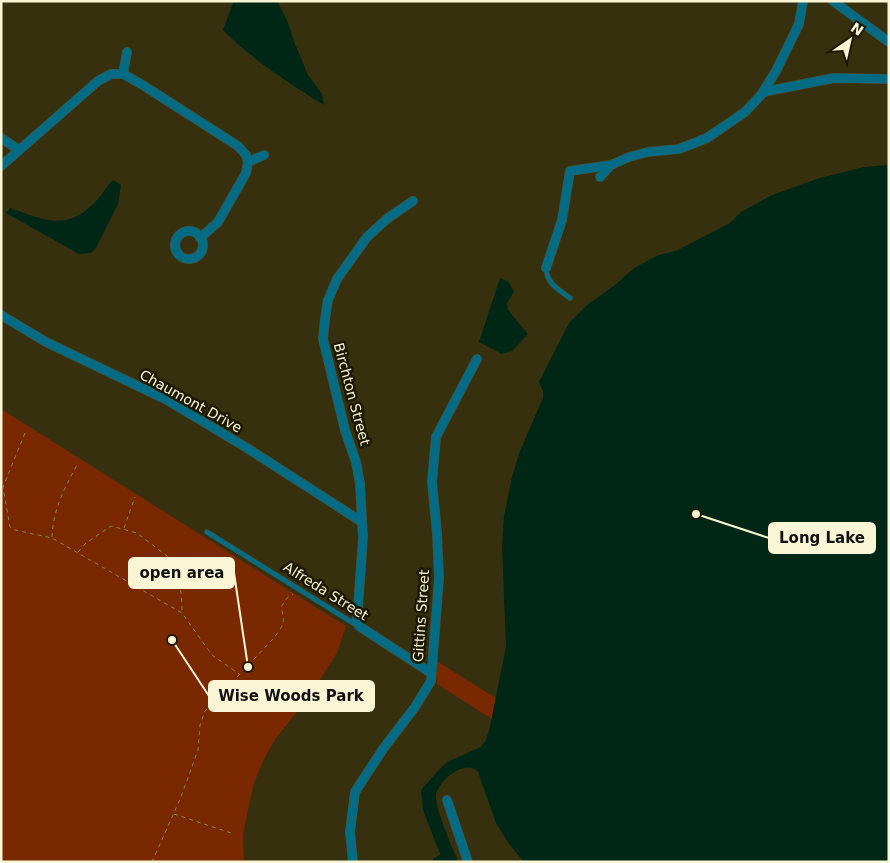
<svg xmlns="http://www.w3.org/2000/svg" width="890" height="863" viewBox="0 0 890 863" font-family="'DejaVu Sans',sans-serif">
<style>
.green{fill:#792801}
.water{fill:#002615}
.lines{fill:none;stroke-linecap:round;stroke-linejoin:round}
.lane-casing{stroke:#514c2a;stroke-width:5.5}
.street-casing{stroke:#514c2a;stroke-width:10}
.path{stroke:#888261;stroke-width:1;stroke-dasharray:4 4;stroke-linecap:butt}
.lane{stroke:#036b83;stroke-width:4.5}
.street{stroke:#036b83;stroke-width:9}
.labels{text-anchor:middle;stroke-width:5;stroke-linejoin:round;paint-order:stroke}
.street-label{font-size:14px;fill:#faf6d5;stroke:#1c1800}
.leader{fill:none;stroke:#faf6d5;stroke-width:2}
.callout-dot{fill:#faf6d5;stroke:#1c1800;stroke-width:2}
.callout{fill:#faf6d5;stroke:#faf6d5;stroke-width:2}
.callout-label{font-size:15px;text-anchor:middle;font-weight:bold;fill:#111}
</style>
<rect width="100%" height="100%" fill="#36300e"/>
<g class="green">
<path d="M1,409L346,626L337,653L309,697L276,738L264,759L254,783L248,809L243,835L244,862H1Z"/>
<path d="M435,660L496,698L492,719L437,684Z"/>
</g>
<g class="water">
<path d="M235,1H277L287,20L295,44L308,75L322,94L324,105C287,82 254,61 223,30L233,3Z"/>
<path d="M889,165V862H524L509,844L496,823L478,772C473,766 467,767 460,769C450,773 439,784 436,794C434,805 453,851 459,862H443L440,860L434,862L433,859L440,855V854L423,810L421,790L437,772L447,762L481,747L486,740L490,727L506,647L502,546L504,516L512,477L520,451L543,398V391L539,382L569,323L587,305L615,285L633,269L656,256L678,250L730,223L741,212L772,195L820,178L864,167Z"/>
<path d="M113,180L121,185L118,204L96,248L91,253L79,254L6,213L10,208C42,219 65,232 93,204C101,197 105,188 113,180Z"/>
<path d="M500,278L509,282L514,292L507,303L508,310L528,334L512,351L502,354L479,342Z"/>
</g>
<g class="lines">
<g class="lane-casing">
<g id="lane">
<path d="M546,268C547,284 558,289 570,298"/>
<path d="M207,532L358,626"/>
</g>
</g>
<g class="street-casing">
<g id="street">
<path d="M833,1L889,42"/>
<path d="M123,74L127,52"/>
<path d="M763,92L834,78L889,79"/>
<path d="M1,138L19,150"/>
<path d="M248,162L264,155"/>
<path d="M1,166L98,81L111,74H123L141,84L238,146L246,155L248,162L246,173L218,222L200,238"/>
<path d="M600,177L611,165L629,157L648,152L679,149L707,138L745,112L761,95L776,71L799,24L803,1"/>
<path d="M413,201L388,218L367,237L337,279L328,300L325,319L323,339L345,430L356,462L360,484L363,538L357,620L359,626L431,673"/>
<circle cx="189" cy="245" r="14"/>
<path d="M546,268L562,220L570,171L611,165"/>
<path d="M1,315L46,342L167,400L247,448L362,522"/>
<path d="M447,800L468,862"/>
<path d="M353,862L350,832L355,792L383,749L415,707L431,681L439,578L437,533L432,482L436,437L477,359"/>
</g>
</g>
<g class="path">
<path d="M25,433L3,487L10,527L15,530L52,538L182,613L212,655L239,674"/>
<path d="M124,528L135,497"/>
<path d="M52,537C53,509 65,487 78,463"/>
<path d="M78,552L86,543L111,526L137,533L167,556C180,572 182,593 182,613"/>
<path d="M174,814L231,833"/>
<path d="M152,862L181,797L198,750L200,725L205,711L272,640C283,626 286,624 281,607L287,598L293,594"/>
</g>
<use href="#lane" class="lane"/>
<use href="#street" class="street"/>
</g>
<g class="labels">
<g class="street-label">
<text transform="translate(352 394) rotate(75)" y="5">Birchton Street</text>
<text transform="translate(191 401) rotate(29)" y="5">Chaumont Drive</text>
<text transform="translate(326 591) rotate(32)" y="5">Alfreda Street</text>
<text transform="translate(421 616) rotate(-86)" y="5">Gittins Street</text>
</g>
</g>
<path class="leader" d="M696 514L769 538M248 667L234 573M172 640L209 696"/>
<g class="callout-dot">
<circle cx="696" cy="514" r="5"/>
<circle cx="248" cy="667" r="5"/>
<circle cx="172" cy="640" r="5"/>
</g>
<g class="callout">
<rect x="769" y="523" width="106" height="30" rx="5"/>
<rect x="129" y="558" width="105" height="30" rx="5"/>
<rect x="209" y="681" width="165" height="30" rx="5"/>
</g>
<g class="callout-label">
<text x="822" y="543">Long Lake</text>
<text x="182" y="578">open area</text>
<text x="291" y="701">Wise Woods Park</text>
</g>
<rect width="890" height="863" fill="none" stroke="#faf6d5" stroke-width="5"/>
<g transform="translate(850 40) rotate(34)" stroke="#1c1800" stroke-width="4" paint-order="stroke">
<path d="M0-4L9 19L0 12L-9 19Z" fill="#faf6d5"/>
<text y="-8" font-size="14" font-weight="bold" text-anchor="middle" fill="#faf6d5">N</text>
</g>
</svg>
